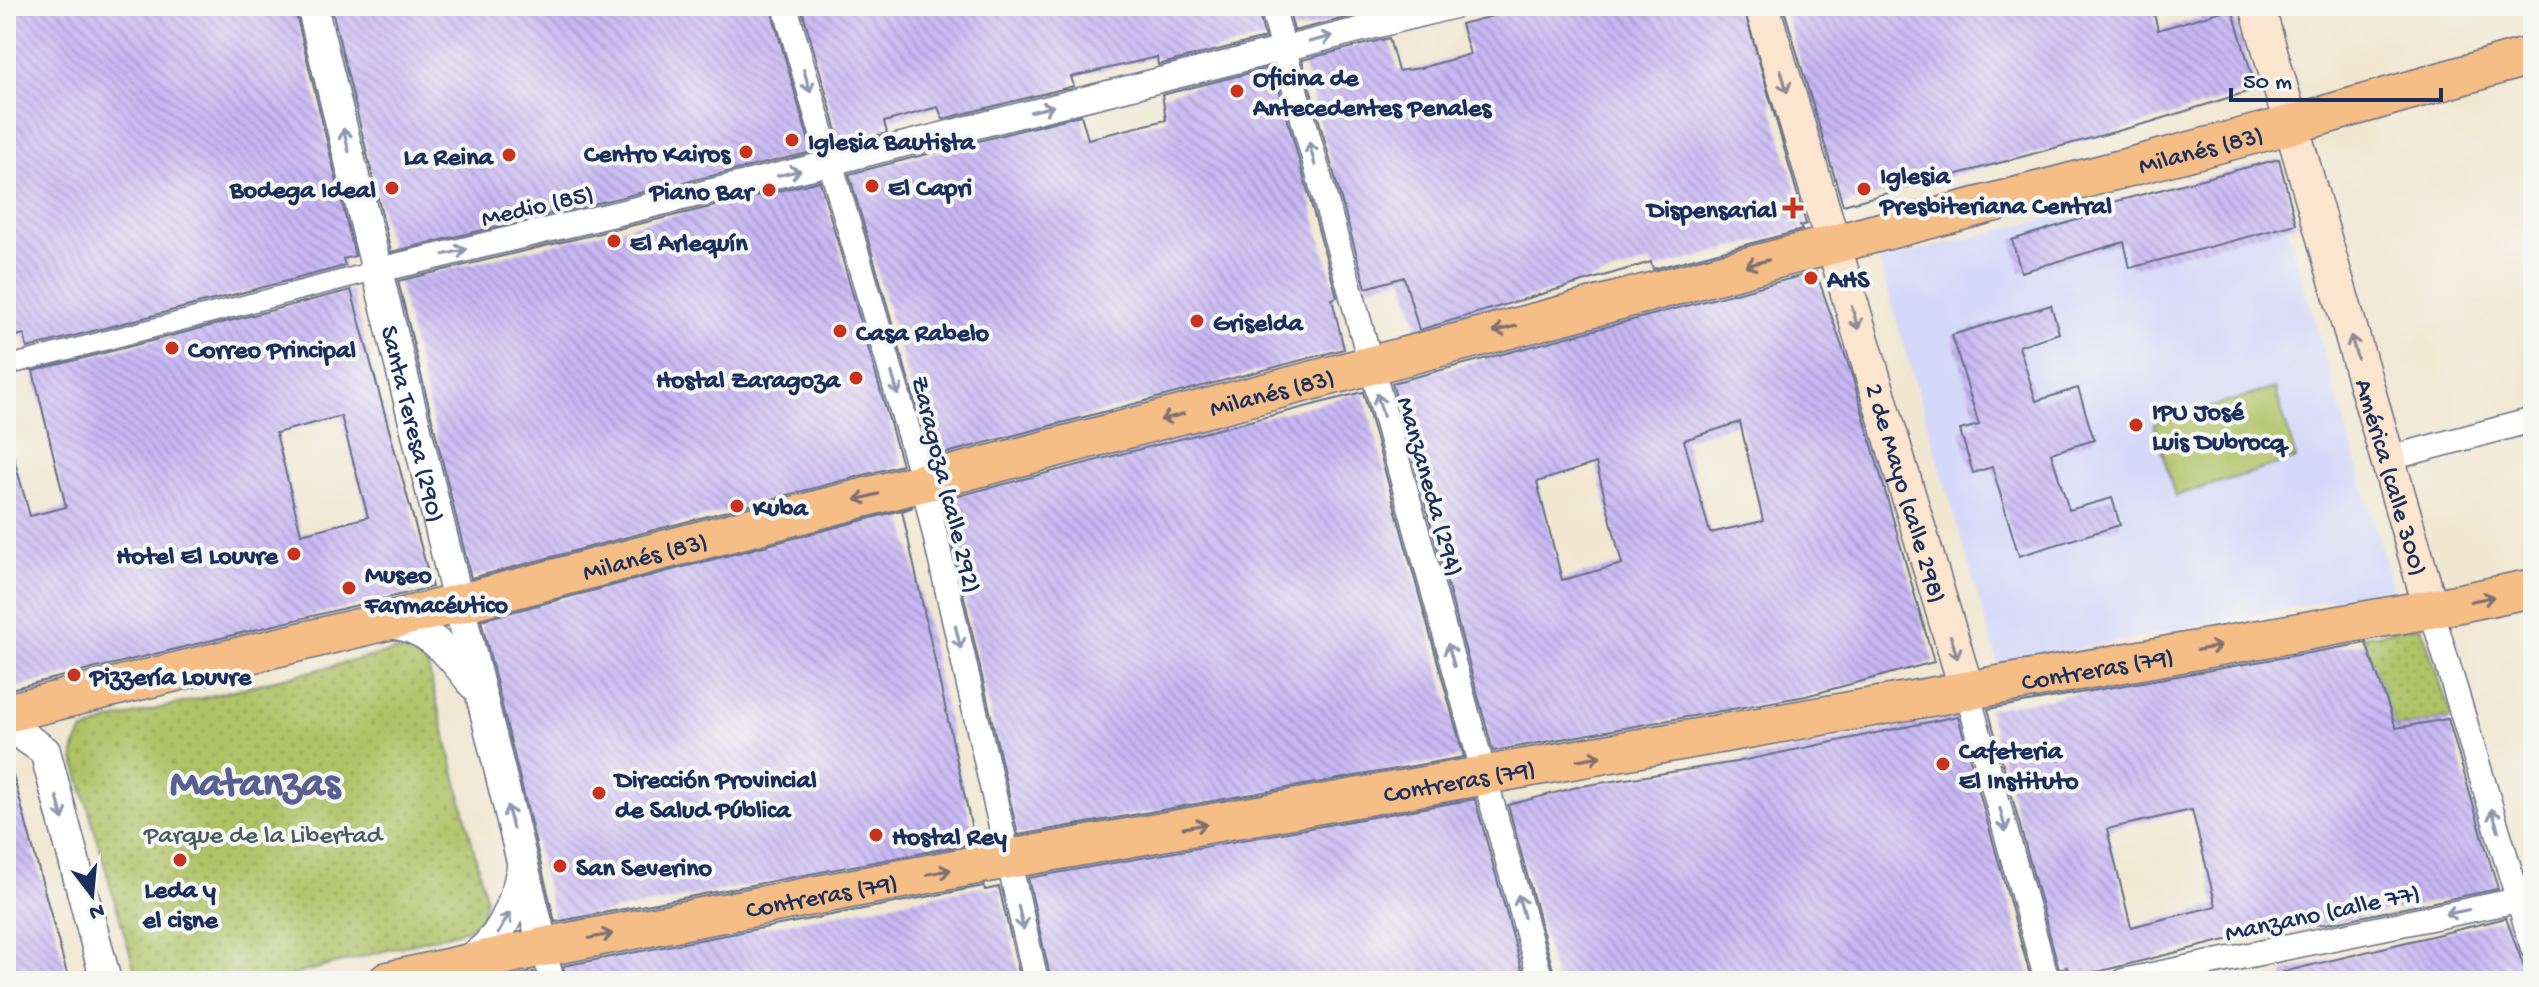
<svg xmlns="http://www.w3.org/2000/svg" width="2539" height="987" viewBox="0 0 2539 987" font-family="'Gochi Hand',sans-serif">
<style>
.built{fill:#d4d8f9}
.park{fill:url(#park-dots);stroke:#667862;stroke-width:2}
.garden{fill:#b0c266;stroke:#667862;stroke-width:2}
.building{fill:url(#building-back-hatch);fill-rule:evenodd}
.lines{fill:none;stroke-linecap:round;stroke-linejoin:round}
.pedestrian-casing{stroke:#666f86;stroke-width:21}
.minor-casing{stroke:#666f86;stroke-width:27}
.tertiary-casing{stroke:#666f86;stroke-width:33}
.secondary-casing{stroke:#666f86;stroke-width:37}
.primary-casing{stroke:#666f86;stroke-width:41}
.pedestrian{stroke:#fff;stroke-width:18}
.minor{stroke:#fff;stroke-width:24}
.tertiary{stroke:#fff;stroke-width:30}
.secondary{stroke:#fbe5cf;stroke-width:34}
.primary{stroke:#f6be87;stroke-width:38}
.oneway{stroke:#8d97ae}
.oneway2{stroke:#8b8a96}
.oneway3{stroke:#7e6f70}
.poi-dot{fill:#c8321e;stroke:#f6f6f2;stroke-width:3}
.labels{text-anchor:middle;stroke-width:8;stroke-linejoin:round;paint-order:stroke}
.poi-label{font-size:26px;font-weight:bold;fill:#1b2f5e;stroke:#f6f6f2;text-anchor:start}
.street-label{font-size:26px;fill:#1b2f5e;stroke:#f6f6f2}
.park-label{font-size:26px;fill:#485b60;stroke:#f6f6f2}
.town-label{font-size:42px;font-weight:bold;fill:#585f92;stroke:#f6f6f2}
</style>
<defs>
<pattern id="park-dots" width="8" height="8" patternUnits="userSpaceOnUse" patternTransform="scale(2)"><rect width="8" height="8" fill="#b0c266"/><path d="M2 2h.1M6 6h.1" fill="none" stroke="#8e9e57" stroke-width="1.8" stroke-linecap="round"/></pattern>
<pattern id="building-back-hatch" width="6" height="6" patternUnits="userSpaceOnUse" patternTransform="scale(2)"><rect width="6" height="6" fill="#c8b7f4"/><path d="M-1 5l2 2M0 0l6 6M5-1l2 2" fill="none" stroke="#a295c9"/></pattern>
</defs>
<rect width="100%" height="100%" fill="#f6f6f2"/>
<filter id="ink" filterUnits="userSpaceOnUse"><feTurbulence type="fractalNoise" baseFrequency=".0125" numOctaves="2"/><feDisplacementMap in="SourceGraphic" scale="16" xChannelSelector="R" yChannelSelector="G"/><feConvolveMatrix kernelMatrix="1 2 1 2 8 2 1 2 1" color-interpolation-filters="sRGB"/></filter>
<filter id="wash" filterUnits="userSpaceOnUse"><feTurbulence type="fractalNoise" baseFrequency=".006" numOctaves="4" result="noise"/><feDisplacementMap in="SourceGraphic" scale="32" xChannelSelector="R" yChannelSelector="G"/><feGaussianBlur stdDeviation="1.8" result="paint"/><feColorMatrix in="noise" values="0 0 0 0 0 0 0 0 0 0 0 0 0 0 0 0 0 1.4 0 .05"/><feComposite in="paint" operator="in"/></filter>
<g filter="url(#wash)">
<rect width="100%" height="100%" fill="#f1e7d1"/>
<path class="built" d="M2268,162L2393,588L1998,664L1879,261Z"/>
<g class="park">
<path d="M2421,626L2452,718L2396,728L2363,636Z"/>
<path d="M394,651L414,653L428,667L486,898L482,917L468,929L270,981H138L74,759V749L82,732L112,720Z"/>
</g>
<path class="garden" d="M2275,388L2296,459L2175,496L2154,424Z"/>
<g id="blocks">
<g class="building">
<path d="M24,6H294L355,256L343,259L345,266L27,348L24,334L6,339V11Z"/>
<path d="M331,6H770L812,152L391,252Z"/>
<path d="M801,6H1257L1265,38L1158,65L1157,57L1071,77L1074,86L943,119L938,107L884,122L887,133L841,145Z"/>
<path d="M1288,6H1380L1381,9L1294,31Z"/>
<path d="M1532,6H1743L1806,224L1800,226L1802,230L1653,269L1651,262L1419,330L1404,277L1366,288L1302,60L1389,38L1398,71L1421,68L1470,54L1461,24Z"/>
<path d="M1783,6H2152L2158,30L2232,8L2256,89L2151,122L1843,205Z"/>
<path d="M1273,67L1337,297L1332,299L1344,349L931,457L849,174L1081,115L1088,139L1166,120L1162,95Z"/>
<path d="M2279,159L2296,224L2130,268L2124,242L2021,272L2012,240L2115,208L2113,202Z"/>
<path d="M820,181L902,465L471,578L398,281Z"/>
<path d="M1816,272L1851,372L1934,662L1806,696L1493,751L1392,383ZM1740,422L1763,521L1710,533L1684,440ZM1596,463L1622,564L1562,580L1537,482Z"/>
<path d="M351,290L432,587L6,690V456L13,455L30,516L66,507L33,371ZM341,416L368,517L301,534L276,433Z"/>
<path d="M2051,305L2059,333L2019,346L2036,401L2078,388L2094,440L2051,453L2069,510L2112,498L2120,525L2019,556L1992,467L1973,473L1960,430L1979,425L1952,335Z"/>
<path d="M1363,392L1464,757L1018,835L942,500Z"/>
<path d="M913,507L902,511L975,843L555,922L481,620Z"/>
<path d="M2366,643L2396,728L2448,719L2498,889L2325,924L2274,928L2101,971L2069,975L2067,967L2059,969L1988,709ZM2192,810L2216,906L2131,927L2107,829Z"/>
<path d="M1958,716L2030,975L2005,981H1556L1508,805L1581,786L1736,762Z"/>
<path d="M13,775L69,981H6V776Z"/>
<path d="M1475,799L1525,981H1051L1028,878Z"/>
<path d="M984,886L985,890L999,887L1021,981H567L563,966Z"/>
<path d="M2506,918L2529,981H2284L2283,972Z"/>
<path d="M534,972L536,981H491Z"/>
</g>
</g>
</g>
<g filter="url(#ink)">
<use href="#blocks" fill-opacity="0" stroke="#666f86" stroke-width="2"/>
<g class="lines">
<g class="pedestrian-casing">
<path id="pedestrian" d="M6,366L379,270"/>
</g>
<g class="minor-casing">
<g id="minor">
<path d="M785,6L923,482L1036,981"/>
<path d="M1272,6L1541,981"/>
<path d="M379,270L830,163L1454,6"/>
<path d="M2386,459L2533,420"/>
<path d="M2431,609L2533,948"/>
<path d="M1967,691L2047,981"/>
<path d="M543,947L552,981"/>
<path d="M2123,981L2533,897"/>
</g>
</g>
<g class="tertiary-casing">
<g id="tertiary">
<path id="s1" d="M312,6L543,947"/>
<path d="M385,623C426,624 450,653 473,684"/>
<path d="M6,724L45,751L106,981"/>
<path d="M464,963C501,943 514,907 522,868"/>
</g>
</g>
<g class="secondary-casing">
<g id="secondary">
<path id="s2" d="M1762,6L1967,691"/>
<path id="s3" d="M2257,6L2431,609"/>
</g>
</g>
<g class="primary-casing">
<g id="primary">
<path id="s4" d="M6,713L457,604L2290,125L2533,55"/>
<path id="s5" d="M388,981L543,947L1008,859L2431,609L2533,588"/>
</g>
</g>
<use href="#pedestrian" class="pedestrian"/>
<use href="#minor" class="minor"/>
<use href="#tertiary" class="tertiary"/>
<use href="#secondary" class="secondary"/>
<use href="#primary" class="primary"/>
</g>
<defs><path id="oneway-shaft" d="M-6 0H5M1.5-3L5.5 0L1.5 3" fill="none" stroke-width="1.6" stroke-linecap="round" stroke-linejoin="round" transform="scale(2)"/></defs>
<g class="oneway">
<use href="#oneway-shaft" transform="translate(1321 39) rotate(-14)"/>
<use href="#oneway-shaft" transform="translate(807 81) rotate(74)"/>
<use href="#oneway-shaft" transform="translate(1042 109) rotate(-14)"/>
<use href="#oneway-shaft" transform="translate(346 140) rotate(-104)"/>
<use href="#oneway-shaft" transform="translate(1312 154) rotate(-105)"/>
<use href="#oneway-shaft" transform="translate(789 173) rotate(-13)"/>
<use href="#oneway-shaft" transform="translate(455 252) rotate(-13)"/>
<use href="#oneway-shaft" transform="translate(895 384) rotate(74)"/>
<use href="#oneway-shaft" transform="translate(1380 405) rotate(-106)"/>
<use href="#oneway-shaft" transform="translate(958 637) rotate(77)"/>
<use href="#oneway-shaft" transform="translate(1451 655) rotate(-106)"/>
<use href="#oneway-shaft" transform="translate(60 808) rotate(75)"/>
<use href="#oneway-shaft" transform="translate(510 817) rotate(-104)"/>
<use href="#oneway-shaft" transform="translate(2003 820) rotate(75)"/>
<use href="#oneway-shaft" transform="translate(2495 820) rotate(-107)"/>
<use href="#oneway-shaft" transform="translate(1521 906) rotate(-105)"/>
<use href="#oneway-shaft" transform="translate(2457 912) rotate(168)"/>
<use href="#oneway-shaft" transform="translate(1021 918) rotate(77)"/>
<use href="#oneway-shaft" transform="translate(504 923) rotate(-61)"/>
</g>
<g class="oneway2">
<use href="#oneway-shaft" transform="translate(1784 81) rotate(74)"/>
<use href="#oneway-shaft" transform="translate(1855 318) rotate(73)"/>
<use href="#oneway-shaft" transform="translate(2354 347) rotate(-106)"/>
<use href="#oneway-shaft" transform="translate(1954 647) rotate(73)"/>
</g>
<g class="oneway3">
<use href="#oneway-shaft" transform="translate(1757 263) rotate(165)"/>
<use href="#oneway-shaft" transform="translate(1505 329) rotate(165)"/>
<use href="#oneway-shaft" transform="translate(1172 417) rotate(165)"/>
<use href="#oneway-shaft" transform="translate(867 497) rotate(165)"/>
<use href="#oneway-shaft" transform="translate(2482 599) rotate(-12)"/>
<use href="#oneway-shaft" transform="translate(2209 648) rotate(-10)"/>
<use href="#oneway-shaft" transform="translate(1589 758) rotate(-10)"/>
<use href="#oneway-shaft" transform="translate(1195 826) rotate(-10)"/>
<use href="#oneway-shaft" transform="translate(939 872) rotate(-11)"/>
<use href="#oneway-shaft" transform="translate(601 936) rotate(-11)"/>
</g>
</g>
<g class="poi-dot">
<circle cx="1237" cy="91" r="8"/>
<circle cx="792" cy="140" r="8"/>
<circle cx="746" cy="152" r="8"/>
<circle cx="509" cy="155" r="8"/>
<circle cx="872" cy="186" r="8"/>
<circle cx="392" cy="188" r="8"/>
<circle cx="1864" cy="189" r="8"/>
<circle cx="769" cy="190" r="8"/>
<path d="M1789 196h8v8h8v8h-8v8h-8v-8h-8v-8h8z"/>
<circle cx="614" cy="241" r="8"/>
<circle cx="1811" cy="278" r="8"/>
<circle cx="1197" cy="321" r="8"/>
<circle cx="840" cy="331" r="8"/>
<circle cx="172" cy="348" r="8"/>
<circle cx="856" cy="378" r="8"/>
<circle cx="2136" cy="425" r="8"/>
<circle cx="737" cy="506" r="8"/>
<circle cx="294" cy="554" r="8"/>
<circle cx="349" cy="588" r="8"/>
<circle cx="74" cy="675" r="8"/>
<circle cx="1943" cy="764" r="8"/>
<circle cx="599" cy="793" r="8"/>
<circle cx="876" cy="835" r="8"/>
<circle cx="180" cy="860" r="8"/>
<circle cx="560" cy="866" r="8"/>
</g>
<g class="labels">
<g class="poi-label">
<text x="1253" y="85">Oficina de<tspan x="1253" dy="30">Antecedentes Penales</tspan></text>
<text x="808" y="149">Iglesia Bautista</text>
<text x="730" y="161" text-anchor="end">Centro Kairos</text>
<text x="493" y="164" text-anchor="end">La Reina</text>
<text x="1880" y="183">Iglesia<tspan x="1880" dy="30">Presbiteriana Central</tspan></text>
<text x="888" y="195">El Capri</text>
<text x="376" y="197" text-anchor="end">Bodega Ideal</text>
<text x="753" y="199" text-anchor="end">Piano Bar</text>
<text x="1777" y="217" text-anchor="end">Dispensarial</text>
<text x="630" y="250">El Arlequín</text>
<text x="1827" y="287">AHS</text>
<text x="1213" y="330">Griselda</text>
<text x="856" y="340">Casa Rabelo</text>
<text x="188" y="357">Correo Principal</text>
<text x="840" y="387" text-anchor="end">Hostal Zaragoza</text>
<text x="2152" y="419">IPU José<tspan x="2152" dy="30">Luis Dubrocq</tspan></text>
<text x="753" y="515">Kuba</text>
<text x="278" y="563" text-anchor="end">Hotel El Louvre</text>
<text x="365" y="582">Museo<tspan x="365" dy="30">Farmacéutico</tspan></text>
<text x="90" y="684">Pizzería Louvre</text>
<text x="1959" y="758">Cafeteria<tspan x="1959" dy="30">El Instituto</tspan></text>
<text x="615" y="787">Dirección Provincial<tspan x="615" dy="30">de Salud Pública</tspan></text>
<text x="892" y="844">Hostal Rey</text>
<text x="576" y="875">San Severino</text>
<text x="180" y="897" text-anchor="middle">Leda y<tspan x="180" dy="30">el cisne</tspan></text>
</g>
<g class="street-label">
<text dy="9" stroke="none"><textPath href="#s4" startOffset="2266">Milanés (83)</textPath></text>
<text transform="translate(537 204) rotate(-13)" y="9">Medio (85)</text>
<text dy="9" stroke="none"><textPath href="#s4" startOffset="1306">Milanés (83)</textPath></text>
<text dy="9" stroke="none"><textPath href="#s1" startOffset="430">Santa Teresa (290)</textPath></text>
<text dy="9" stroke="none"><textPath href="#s3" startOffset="490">América (calle 300)</textPath></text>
<text transform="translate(948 484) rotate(76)" y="9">Zaragoza (calle 292)</text>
<text transform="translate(1432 486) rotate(74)" y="9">Manzaneda (294)</text>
<text dy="9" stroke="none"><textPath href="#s2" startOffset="508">2 de Mayo (calle 298)</textPath></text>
<text dy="9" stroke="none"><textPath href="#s4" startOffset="658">Milanés (83)</textPath></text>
<text dy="9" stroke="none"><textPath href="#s5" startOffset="1738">Contreras (79)</textPath></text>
<text dy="9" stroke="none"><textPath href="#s5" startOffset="1090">Contreras (79)</textPath></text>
<text dy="9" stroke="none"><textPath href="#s5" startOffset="442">Contreras (79)</textPath></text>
<text transform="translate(2322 911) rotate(-12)" y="9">Manzano (calle 77)</text>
</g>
<g class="park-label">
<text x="263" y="842">Parque de la Libertad</text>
</g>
<g class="town-label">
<text x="255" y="794">Matanzas</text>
</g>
</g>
<rect width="2539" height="987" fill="none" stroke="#f6f6f2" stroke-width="32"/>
<g transform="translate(92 895) rotate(164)" stroke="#f6f6f2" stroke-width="6" paint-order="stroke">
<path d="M0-6L14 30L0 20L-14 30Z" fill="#1b2f5e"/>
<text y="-12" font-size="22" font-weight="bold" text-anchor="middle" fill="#1b2f5e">N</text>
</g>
<path d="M2231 88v12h210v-12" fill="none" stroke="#1b2f5e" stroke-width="4"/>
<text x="2243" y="88" font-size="24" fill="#1b2f5e" stroke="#f6f6f2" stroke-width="6" paint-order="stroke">50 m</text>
</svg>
